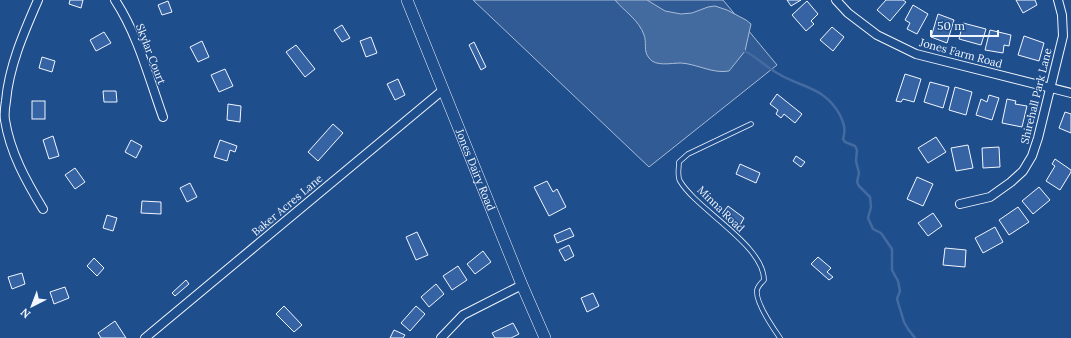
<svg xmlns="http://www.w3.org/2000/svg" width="1071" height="338" viewBox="0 0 1071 338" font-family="Lora,serif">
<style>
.green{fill:#305b95;stroke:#a8bbd7}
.water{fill:#446ba0;stroke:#a8bbd7}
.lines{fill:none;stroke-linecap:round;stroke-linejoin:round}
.stream{stroke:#446ba0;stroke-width:2.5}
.building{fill:#3563a3;stroke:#f2f6ff}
.lane-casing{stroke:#f2f6ff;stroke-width:5.5}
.street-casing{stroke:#f2f6ff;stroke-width:10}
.secondary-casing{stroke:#f2f6ff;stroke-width:12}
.lane{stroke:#1f4e8c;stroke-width:4}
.street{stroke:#1f4e8c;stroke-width:8}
.secondary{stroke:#1f4e8c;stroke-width:11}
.labels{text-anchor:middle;stroke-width:3;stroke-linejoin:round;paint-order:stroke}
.street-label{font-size:11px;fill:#f2f6ff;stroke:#1f4e8c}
</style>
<rect width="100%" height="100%" fill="#1f4e8c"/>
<path class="green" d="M473,0H723L777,65L649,167Z"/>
<path class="water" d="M615,0H647L665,11L681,14L692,13L708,7L715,6L727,10L746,20L751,24L745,51L729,71C713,74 697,64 681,63C671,63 655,67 649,58C643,51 647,42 644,35C639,20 624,11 615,0Z"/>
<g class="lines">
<path class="stream" d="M743,50C755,56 765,66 777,73C801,88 824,86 840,115C844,124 846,129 843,139L845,142L855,146L857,150L856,161L859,173L857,182L859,186L870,197L871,207L868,218L873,229L881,233L892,249V270L898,281L900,291L897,299L904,322L908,329L915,338"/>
</g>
<g class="building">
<path d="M70,0H83L81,8L69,4Z"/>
<path d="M787,0H801L791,6Z"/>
<path d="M886,0H903L906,2L890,21L877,10Z"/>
<path d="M1016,0H1035L1037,5L1023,13Z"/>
<path d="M168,1L172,12L162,15L158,5Z"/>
<path d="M807,1L818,14L811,21L814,24L806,31L792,15Z"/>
<path d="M913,5L928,14L917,34L907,29L910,23L905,20Z"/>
<path d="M938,14L954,20L947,43L931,37Z"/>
<path d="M963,23L986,29L981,45L959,39Z"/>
<path d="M342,25L350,38L342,42L334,30Z"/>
<path d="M832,27L844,37L833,51L820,40Z"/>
<path d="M990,30L1011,35L1009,46L1004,45L1003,53L985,50Z"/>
<path d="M104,32L111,43L96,51L90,40Z"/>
<path d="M1024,36L1044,43L1039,61L1018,55Z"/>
<path d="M371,37L377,53L366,57L360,41Z"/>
<path d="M202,41L209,57L198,62L190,47Z"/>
<path d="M474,42L486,67L481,70L469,45Z"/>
<path d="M296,45L315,69L305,77L286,52Z"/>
<path d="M42,57L55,61L52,72L39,68Z"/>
<path d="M225,69L233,86L219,92L211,75Z"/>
<path d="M905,74L921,79L914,102L903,99L901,102L896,101Z"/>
<path d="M398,79L405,95L395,100L387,84Z"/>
<path d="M930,82L949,87L943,108L924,102Z"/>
<path d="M955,87L972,92L966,115L949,110Z"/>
<path d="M103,91H116L117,102H104Z"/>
<path d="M777,94L802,114L795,123L784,114L781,118L776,114L778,110L770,104Z"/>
<path d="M989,95L999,98L992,120L976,115L981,99L987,102Z"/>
<path d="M1007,99L1016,101L1015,104L1027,106L1022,127L1002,123Z"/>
<rect x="32" y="101" width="13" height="18"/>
<path d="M228,104L241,106L240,122L227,120Z"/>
<path d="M1065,112L1071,114V133L1059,128Z"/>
<path d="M333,124L343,133L318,161L308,152Z"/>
<path d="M53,136L59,156L49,159L43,140Z"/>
<path d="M936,137L946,152L928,163L918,148Z"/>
<path d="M131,140L142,146L136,158L125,152Z"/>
<path d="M220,140L237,146L235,152L230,150L227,161L214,157Z"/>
<path d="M968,145L973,168L956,171L951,148Z"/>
<path d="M999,147L1000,167L983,168L982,148Z"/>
<path d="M796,156L805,162L801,167L793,161Z"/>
<path d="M1055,159L1071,170V172L1060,190L1046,181L1055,166L1052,164Z"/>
<path d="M740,164L760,173L756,183L736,174Z"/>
<path d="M75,168L85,182L75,189L65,175Z"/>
<path d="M917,177L933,184L923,206L907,199Z"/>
<path d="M547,181L553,192L557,189L566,207L549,216L534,187Z"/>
<path d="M190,183L197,197L187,202L180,188Z"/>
<path d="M1039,187L1050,200L1033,214L1022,201Z"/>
<path d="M142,201L161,202V214L141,213Z"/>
<path d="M728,206L744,218L739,227L722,214Z"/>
<path d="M1018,207L1029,222L1009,235L999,220Z"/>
<path d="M933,213L942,226L928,236L918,223Z"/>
<path d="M107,215L117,218L113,231L103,228Z"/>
<path d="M995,227L1003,242L983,253L975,238Z"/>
<path d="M570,228L574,236L557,243L554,235Z"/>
<path d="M417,232L428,255L416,260L406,237Z"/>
<path d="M569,245L574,256L565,261L559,250Z"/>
<path d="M945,248L966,250L965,267L943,265Z"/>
<path d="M483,251L491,262L475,274L467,264Z"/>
<path d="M818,257L831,268L827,272L833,277L829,280L811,264Z"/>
<path d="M94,258L104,268L97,276L87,266Z"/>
<path d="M458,266L467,280L452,290L443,276Z"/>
<path d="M22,273L25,284L12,289L8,277Z"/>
<path d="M186,280L189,284L175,296L172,293Z"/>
<path d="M436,284L444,294L429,307L421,297Z"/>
<path d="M65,287L69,298L54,304L50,292Z"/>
<path d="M593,293L599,306L587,312L581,298Z"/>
<path d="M284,306L302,325L294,332L276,314Z"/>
<path d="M416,306L425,314L410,331L401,323Z"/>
<path d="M115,321L126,338H101L98,333Z"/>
<path d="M513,323L519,334L511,338H495L492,333Z"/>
<path d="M394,330L405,335L403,338H390Z"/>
</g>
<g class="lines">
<g class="lane-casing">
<path id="lane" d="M751,124L688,154L679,162C679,168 677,176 680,181C697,210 764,245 764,280C761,283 758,286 757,290C755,302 773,328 780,338"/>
</g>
<g class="street-casing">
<g id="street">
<path d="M38,0C24,32 9,66 6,101C5,107 4,114 5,120C10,152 26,181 43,209"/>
<path d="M115,0C138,35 149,78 163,117"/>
<path d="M836,0L848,13L877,35L916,54L1071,93"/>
<path d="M960,204L990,197L1011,182L1023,171L1032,156L1038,138L1063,36L1062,15L1058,0"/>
<path d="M145,338L443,90"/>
<path d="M441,338L463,315L522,285"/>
</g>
</g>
<g class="secondary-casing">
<g id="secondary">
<path id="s1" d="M407,0L522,285L545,338"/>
</g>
</g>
<use href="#lane" class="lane"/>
<use href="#street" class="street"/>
<use href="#secondary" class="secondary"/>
</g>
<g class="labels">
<g class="street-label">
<text transform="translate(961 53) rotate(15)" y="4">Jones Farm Road</text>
<text transform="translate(151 54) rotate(69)" y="4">Skylar Court</text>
<text transform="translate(1036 96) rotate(-76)" y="4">Shirehall Park Lane</text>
<text dy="4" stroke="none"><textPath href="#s1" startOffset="183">Jones Dairy Road</textPath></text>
<text transform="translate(287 205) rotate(-40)" y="4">Baker Acres Lane</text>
<text transform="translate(721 209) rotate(44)" y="4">Minna Road</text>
</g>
</g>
<g transform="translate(32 306) rotate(222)" stroke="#1f4e8c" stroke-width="3" paint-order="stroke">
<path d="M0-3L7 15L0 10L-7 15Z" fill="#f2f6ff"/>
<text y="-6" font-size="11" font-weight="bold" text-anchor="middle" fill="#f2f6ff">N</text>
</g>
<path d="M931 30v6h67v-6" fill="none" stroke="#f2f6ff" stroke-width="2"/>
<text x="937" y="30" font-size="12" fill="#f2f6ff" stroke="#1f4e8c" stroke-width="3" paint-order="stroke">50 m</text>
</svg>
